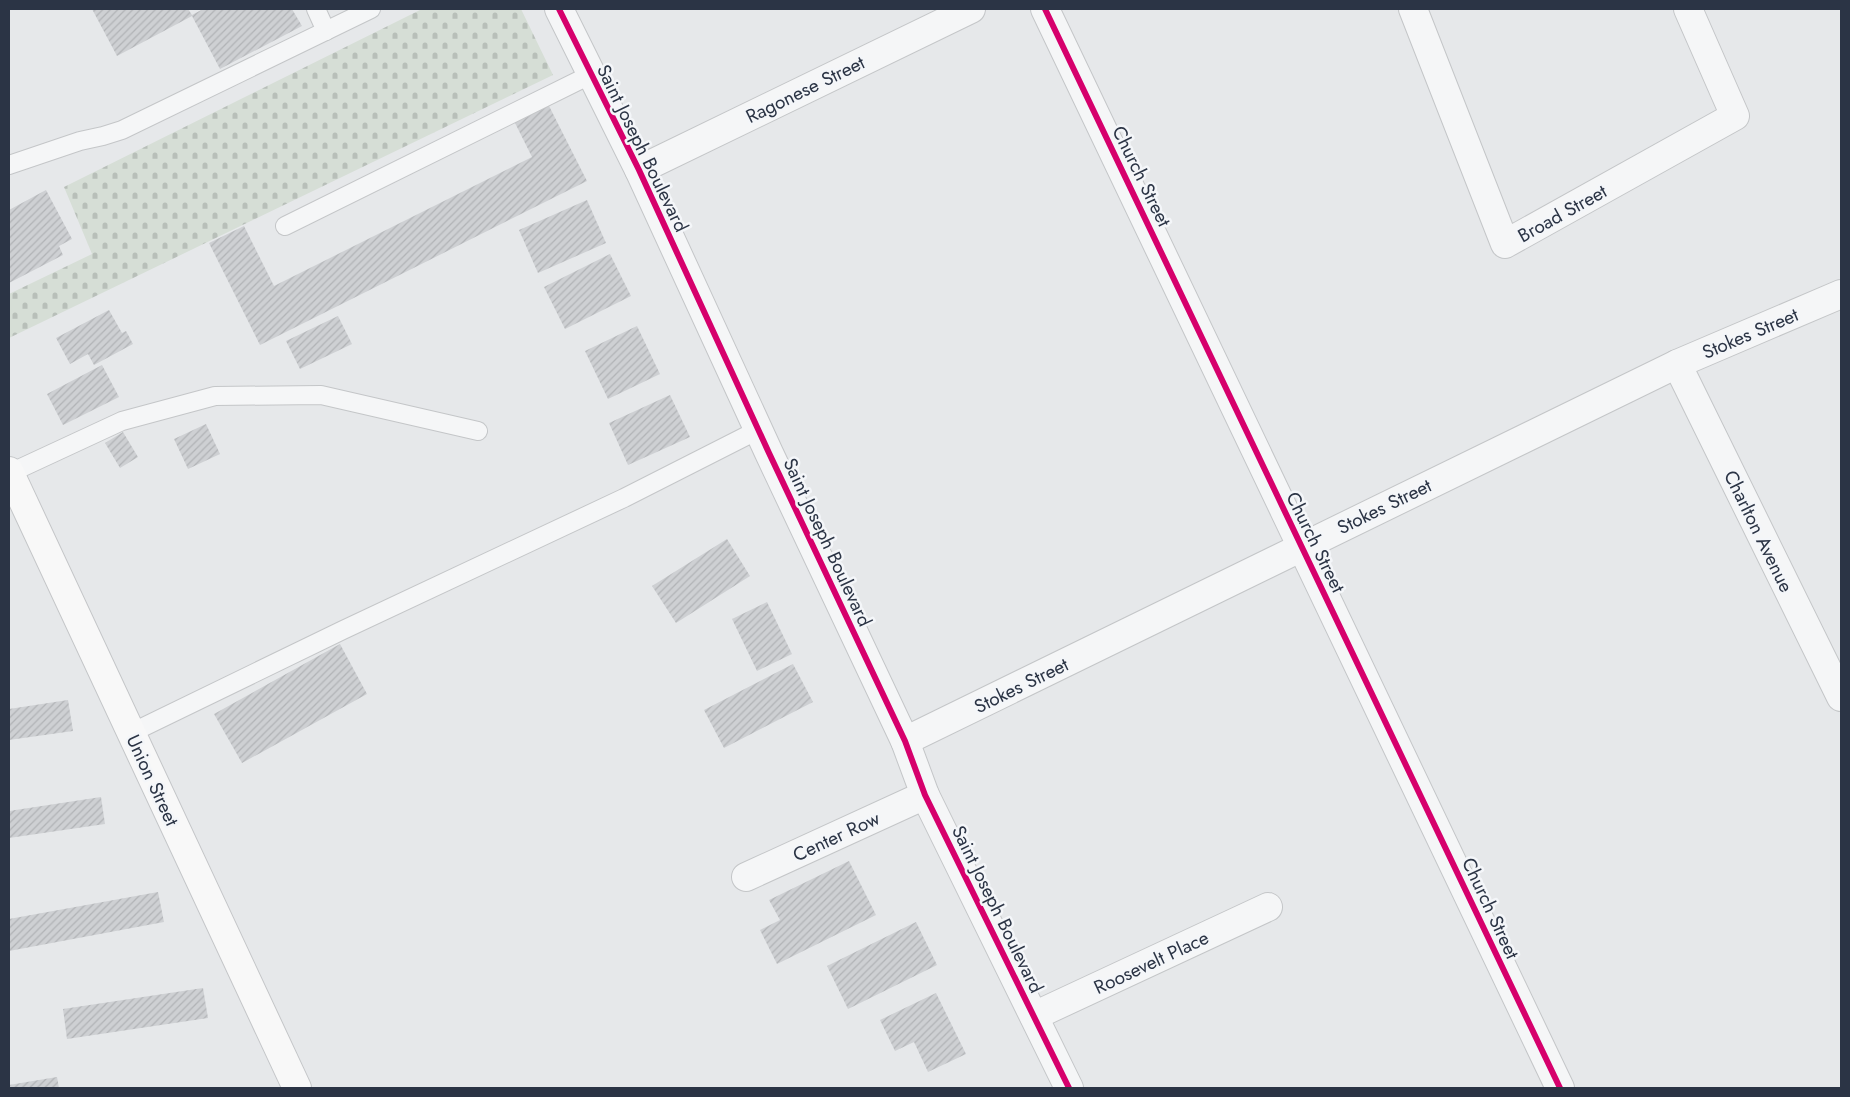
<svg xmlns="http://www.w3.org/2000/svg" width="1850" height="1097" viewBox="0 0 1850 1097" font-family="Jost,sans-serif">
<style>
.cemetery{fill:url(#cemetery-stones)}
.building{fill:url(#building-hatch)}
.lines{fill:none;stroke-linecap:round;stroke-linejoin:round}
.lane-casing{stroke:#c4c6c8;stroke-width:20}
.street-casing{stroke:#c4c6c8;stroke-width:30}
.secondary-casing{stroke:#c4c6c8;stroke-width:30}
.lane{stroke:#f5f6f7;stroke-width:18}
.street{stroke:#f5f6f7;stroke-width:28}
.secondary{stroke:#f8f8f8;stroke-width:28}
.cycleway-casing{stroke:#f4f6f9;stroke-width:9}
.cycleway{stroke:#d6006c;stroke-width:6}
.labels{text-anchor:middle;stroke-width:5;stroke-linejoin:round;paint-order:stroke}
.street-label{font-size:19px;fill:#2b3445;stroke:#f4f6f9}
</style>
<defs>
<pattern id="cemetery-stones" width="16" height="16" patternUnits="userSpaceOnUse" patternTransform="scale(1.25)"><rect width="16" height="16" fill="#d6ded6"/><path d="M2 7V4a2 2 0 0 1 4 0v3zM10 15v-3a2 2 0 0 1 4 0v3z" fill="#b8bfb9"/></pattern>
<pattern id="building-hatch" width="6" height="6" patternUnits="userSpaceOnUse" patternTransform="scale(1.25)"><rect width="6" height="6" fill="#ced0d3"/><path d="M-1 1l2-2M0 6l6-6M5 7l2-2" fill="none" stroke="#b1b3b6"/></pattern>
</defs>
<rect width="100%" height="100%" fill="#e6e8ea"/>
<path class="cemetery" d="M422,9H521L553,75L9,338V294L92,254L64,187Z"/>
<g class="building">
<path d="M92,9H188L192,15L203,9H292L302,26L220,69L192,16L117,56Z"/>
<path d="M545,98L587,181L260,345L209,243L244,226L274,286L532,157L511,115Z"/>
<path d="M46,190L72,239L59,246L63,255L9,283V210Z"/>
<path d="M587,200L606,243L538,273L519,230Z"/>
<path d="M610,254L631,296L565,329L544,287Z"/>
<path d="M109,310L122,333L126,331L133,344L94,365L88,354L70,364L56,338Z"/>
<path d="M338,316L352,344L300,369L286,341Z"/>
<path d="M637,326L660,374L608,399L585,351Z"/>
<path d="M102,365L119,397L63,425L47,394Z"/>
<path d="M670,395L690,437L628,465L609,423Z"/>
<path d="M206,424L220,454L188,469L174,439Z"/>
<path d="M123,432L138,457L120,468L105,443Z"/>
<path d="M727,539L750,576L676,623L652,586Z"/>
<path d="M767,602L792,654L757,671L732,619Z"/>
<path d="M340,644L367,694L242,763L214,714Z"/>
<path d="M793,664L813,702L724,748L704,710Z"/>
<path d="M68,700L73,731L9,740V709Z"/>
<path d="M101,797L105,824L9,838V811Z"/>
<path d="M849,861L876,915L777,964L760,930L780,920L769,900Z"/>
<path d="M158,892L164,922L9,951V919Z"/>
<path d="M916,922L937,965L848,1009L827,966Z"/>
<path d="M203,988L208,1018L67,1039L63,1009Z"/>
<path d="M936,993L966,1054L928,1072L914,1042L895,1051L880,1020Z"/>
<path d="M57,1077L59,1088H9V1085Z"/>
</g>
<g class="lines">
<g class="lane-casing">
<g id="lane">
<path d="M316,9L326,31"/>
<path d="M9,165L80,141L103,136L122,130L371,9"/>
<path d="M285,226L590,75"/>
<path d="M10,473L122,421L215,396L321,395L478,431"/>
<path d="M131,733L343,630L624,498L758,430"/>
</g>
</g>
<g class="street-casing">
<g id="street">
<path d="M559,9L639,170L769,453L905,741L925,795L1069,1088"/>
<path d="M1045,9L1560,1088"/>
<path d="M1413,9L1505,244L1735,116L1688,9"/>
<path d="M639,170L971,9"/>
<path d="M1677,364L1841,697"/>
<path d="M905,741L1677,364L1841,294"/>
<path d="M746,877L925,795"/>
<path d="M1034,1016L1268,907"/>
</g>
</g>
<g class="secondary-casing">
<path id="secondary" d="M9,471L297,1088"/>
</g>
<use href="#lane" class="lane"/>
<use href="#street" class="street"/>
<use href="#secondary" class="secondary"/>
<g class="cycleway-casing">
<g id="cycleway">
<path d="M559,9L639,170L769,453L905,741L925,795L1069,1088"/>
<path d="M1045,9L1560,1088"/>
</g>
</g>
<use href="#cycleway" class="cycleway"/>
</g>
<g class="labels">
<g class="street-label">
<text transform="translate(805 89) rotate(-26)" y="7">Ragonese Street</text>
<text transform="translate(643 148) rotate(64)" y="7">Saint Joseph Boulevard</text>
<text transform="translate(1142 176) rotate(64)" y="7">Church Street</text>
<text transform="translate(1562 213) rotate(-29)" y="7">Broad Street</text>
<text transform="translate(1750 333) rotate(-23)" y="7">Stokes Street</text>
<text transform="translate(1384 506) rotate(-26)" y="7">Stokes Street</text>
<text transform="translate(1759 531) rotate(64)" y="7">Charlton Avenue</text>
<text transform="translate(828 542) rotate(65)" y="7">Saint Joseph Boulevard</text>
<text transform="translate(1316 542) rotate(64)" y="7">Church Street</text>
<text transform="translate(1021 685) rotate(-26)" y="7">Stokes Street</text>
<text transform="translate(153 780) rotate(65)" y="7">Union Street</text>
<text transform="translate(836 836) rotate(-25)" y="7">Center Row</text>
<text transform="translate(1491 908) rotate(65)" y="7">Church Street</text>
<text transform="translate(998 909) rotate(64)" y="7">Saint Joseph Boulevard</text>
<text transform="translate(1151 962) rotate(-25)" y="7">Roosevelt Place</text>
</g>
</g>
<rect width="1850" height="1097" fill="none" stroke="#2b3445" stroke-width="20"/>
</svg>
